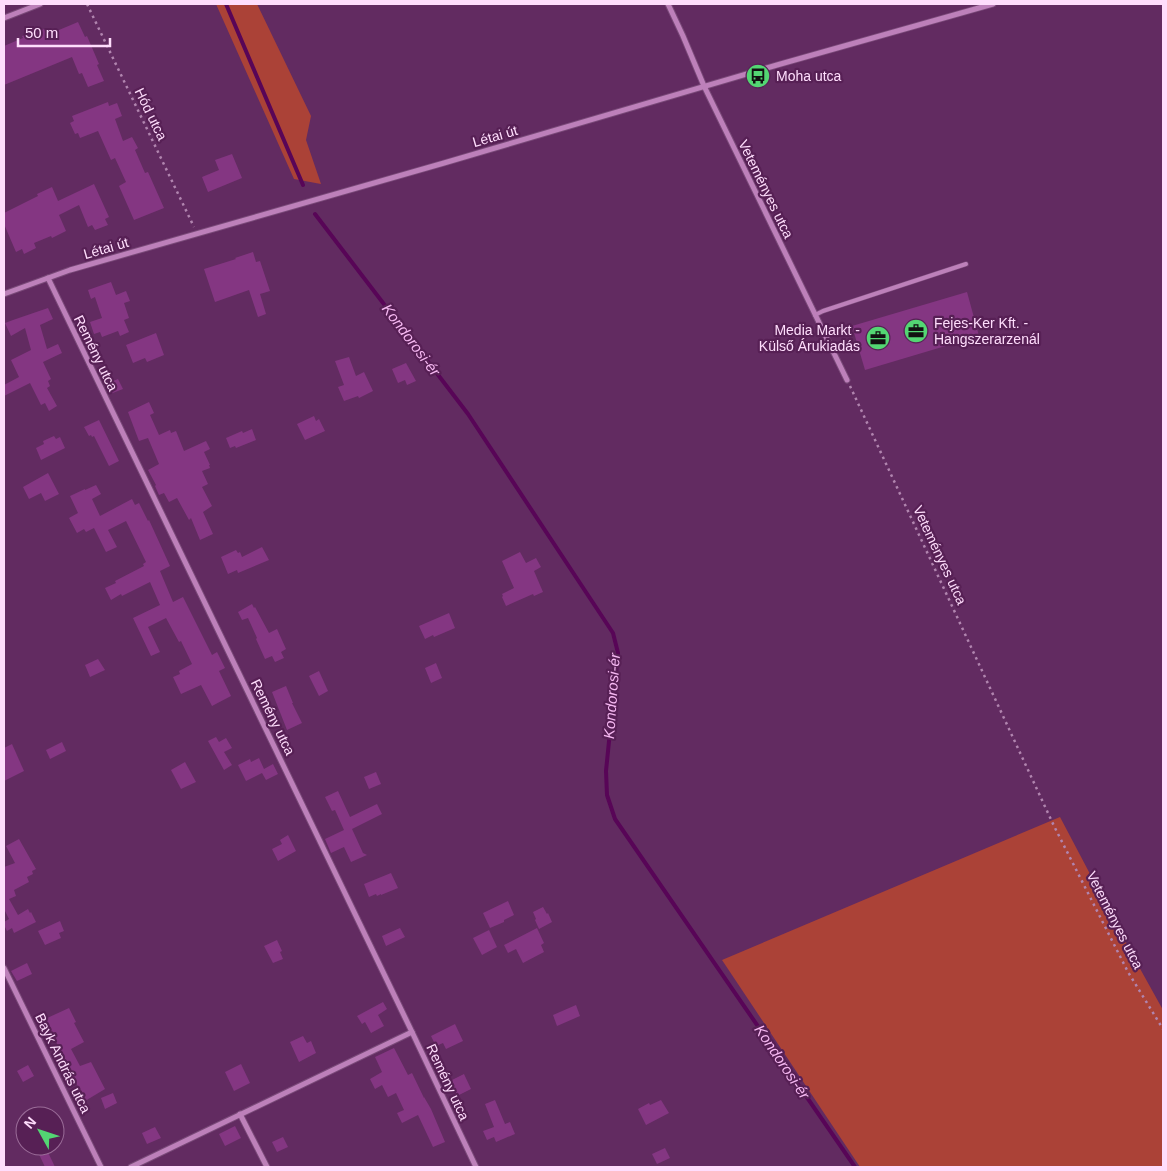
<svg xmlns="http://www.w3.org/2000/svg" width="1167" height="1171" viewBox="0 0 1167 1171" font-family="Arial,sans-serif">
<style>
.green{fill:#ab4237}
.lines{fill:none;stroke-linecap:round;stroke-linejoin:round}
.stream{stroke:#580557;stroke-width:4}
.building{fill:#843682}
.lane-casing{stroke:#794978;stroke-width:5.5}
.street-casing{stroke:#794978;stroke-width:7}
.path{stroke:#b185af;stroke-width:2.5;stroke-dasharray:2.5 4;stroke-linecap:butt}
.lane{stroke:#bd80ba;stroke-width:4}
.street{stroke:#bd80ba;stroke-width:5}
.labels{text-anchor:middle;stroke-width:4.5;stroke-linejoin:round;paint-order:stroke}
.poi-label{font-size:14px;fill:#feddfc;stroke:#572055;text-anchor:start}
.street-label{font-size:14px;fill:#feddfc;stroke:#572055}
.water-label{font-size:15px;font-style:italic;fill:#f6b8f2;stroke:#572055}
</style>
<rect width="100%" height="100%" fill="#622b61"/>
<g class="green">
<path d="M216,4H257L311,116L306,140L321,184L294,179Z"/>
<path d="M1060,817L1138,965L1163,1010V1167H860L722,960Z"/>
</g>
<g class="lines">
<g class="stream">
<path d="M226,4L303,185"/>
<path d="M315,214L468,414L613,633L618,653L606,771L607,795L615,819L855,1167"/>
</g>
</g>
<g class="building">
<path d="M78,22L85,37L87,36L99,64L97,65L104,81L88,87L82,73L79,74L72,57L4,85V46L23,38L22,36L36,30L37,32L44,29L47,35Z"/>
<path d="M108,102L109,106L117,103L122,116L115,119L123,141L132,137L138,148L135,150L145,173L148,172L164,208L134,220L119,186L126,182L115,158L111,160L98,131L80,138L78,133L75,134L70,123L74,121L72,116Z"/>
<path d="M232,154L242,178L208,192L202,177L219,170L215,160Z"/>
<path d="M94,184L109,217L105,219L108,225L95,230L92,225L88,227L79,205L59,215L66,231L52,238L51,236L34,243L36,248L24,254L22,249L16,252L4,224V213L38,196L37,194L52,187L58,201Z"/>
<path d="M253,252L256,262L260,261L270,291L260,294L266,314L258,317L249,290L215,302L204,269L236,259L235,258Z"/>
<path d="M111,282L116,295L126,291L130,301L124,303L129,318L124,320L129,332L120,336L118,331L102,337L100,332L94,334L90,322L102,318L95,297L91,299L88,290Z"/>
<path d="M967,292L979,336L865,370L852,326Z"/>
<path d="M48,308L53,319L40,325L47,349L58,344L62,353L43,362L51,379L48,381L50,386L47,388L57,406L49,411L45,403L41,405L30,383L4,396V385L19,377L11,360L31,350L25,328L11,336L5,323L13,320Z"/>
<path d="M156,333L164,355L147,362L145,358L133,363L126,345Z"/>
<path d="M349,357L356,376L364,372L373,391L359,398L358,396L344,401L338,387L344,385L335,361Z"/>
<path d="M406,363L416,381L407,385L405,380L398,383L392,369Z"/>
<path d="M118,379L123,389L110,394L106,384Z"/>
<path d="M149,402L154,413L150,415L159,435L170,430L171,433L176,431L184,451L206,441L210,449L204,452L210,465H209L210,468L202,471L208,484L202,487L212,506L203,512L213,534L200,540L191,518L189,520L177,498L169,502L164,493L159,495L155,486L156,485L148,470L159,464L148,438L139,441L128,412Z"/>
<path d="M314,416L316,421L319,419L325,431L305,440L297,424Z"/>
<path d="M99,420L119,461L109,466L94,436L92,437L91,435L89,436L84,427Z"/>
<path d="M252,429L256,440L236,448L235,446L230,448L226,438L242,431L243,433Z"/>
<path d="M54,436L56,439L60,437L65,448L41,460L36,448L44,444L43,441Z"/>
<path d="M48,473L59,494L45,501L41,493L29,499L23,487Z"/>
<path d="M96,485L101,494L92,499L100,516L132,499L135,505L139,503L148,521L149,520L170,566L160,571L173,602L183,597L212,655L217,652L225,668L219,671L231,696L212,706L201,685L181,694L173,677L180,674L179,671L192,664L181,641L179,642L166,618L148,627L160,652L151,656L133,618L160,605L150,582L122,596L121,594L111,600L105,588L116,583L115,581L144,566L143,564L146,562L126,521L108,530L117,547L106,552L94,528L86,532L84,529L77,533L69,518L78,513L70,496L85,489V490Z"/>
<path d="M262,547L269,560L238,573L237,570L228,574L221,557L236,550L238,553L240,552L242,557Z"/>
<path d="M520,552L526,563L536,558L541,567L534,571L543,592L534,596L533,594L506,606L502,597L503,596L502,594L514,588L502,561Z"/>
<path d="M252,604L254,608L255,607L269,633L277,629L286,649L281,652L284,658L275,662L272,656L265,659L256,639L257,638L248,618L242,620L238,612Z"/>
<path d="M449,613L455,628L434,637L433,635L425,639L419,626Z"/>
<path d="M98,659L105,670L90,677L85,665Z"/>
<path d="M436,663L442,678L431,683L425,668Z"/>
<path d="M319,671L328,691L319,696L309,676Z"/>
<path d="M286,686L293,703H292L302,723L287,730L272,692Z"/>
<path d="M216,737L219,742L226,738L232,748L224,752L232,765L224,770L208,741Z"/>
<path d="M62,742L66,751L50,759L46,750Z"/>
<path d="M12,744L24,771L4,781V748Z"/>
<path d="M259,758L264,769L273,764L278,774L266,780L262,773L246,781L238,765L250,759L251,762Z"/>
<path d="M185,762L196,782L181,789L171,770Z"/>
<path d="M376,772L381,784L369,789L364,777Z"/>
<path d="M338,791L350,817L377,804L382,814L352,829L363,853L367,855L351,862L344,847L331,853L325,839L344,830L335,810L332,811L325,797Z"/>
<path d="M288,835L296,851L278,861L272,849L282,844L280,840Z"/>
<path d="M19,839L36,869L32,871L33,874L27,877L29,882L14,890L16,896L9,899L18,915L28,909L30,913L31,912L36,922L14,933L12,928L7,931L4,925V922L9,919L4,909V867L15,863L6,846Z"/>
<path d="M391,873L398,888L381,895V894L377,896L376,894L369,897L364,884Z"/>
<path d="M508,901L514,915L504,920V922L490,928L483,913Z"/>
<path d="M543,907L547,914L548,913L552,922L539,929L535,920L536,919L533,912Z"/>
<path d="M60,921L64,931L59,933L61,938L45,945L38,931Z"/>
<path d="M400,928L405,937L386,946L382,936Z"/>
<path d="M537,928L544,943L541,945L544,952L523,963L516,949L508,953L504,945Z"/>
<path d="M489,930L497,947L482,955L473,938Z"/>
<path d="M277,940L282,951L280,952L283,959L273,963L264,946Z"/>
<path d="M27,963L32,974L17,981L11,971Z"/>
<path d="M383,1002L387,1009L378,1015L384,1026L371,1033L365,1022L362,1024L357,1016Z"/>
<path d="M576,1005L580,1016L557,1026L553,1015Z"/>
<path d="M69,1008L76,1022L74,1023L84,1042L71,1049L80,1066L91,1062L105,1089L85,1101L45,1019Z"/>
<path d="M455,1024L463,1041L446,1049L443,1043L436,1046L431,1036Z"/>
<path d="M303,1036L307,1043L311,1041L316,1053L299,1062L290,1042Z"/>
<path d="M394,1048L408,1075L412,1073L424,1098V1097L431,1109L445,1142L433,1147L418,1115L402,1123L397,1113L404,1110L396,1093L388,1097L382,1085L375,1089L370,1079L382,1072L375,1057Z"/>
<path d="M241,1064L250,1083L234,1091L225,1072Z"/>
<path d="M28,1065L34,1076L23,1082L17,1071Z"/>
<path d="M464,1074L471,1089L457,1096L450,1081Z"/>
<path d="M113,1093L117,1103L105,1109L101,1098Z"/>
<path d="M495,1100L505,1124L510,1122L515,1134L496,1142L494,1137L487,1140L483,1131L494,1127L485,1104Z"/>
<path d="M661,1100L669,1113L646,1125L638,1109L649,1103L650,1105Z"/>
<path d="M235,1126L241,1138L225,1146L219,1134Z"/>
<path d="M155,1127L161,1138L147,1144L142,1133Z"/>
<path d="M283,1137L288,1147L277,1152L272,1142Z"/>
<path d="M35,1146H45L55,1167H45Z"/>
<path d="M665,1148L670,1158L657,1164L652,1154Z"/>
</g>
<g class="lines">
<g class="lane-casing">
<path id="lane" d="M815,315L823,311L966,264"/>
</g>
<g class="street-casing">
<g id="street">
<path d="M668,4L683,36L704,86L847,380"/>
<path d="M4,18L40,4"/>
<path d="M48,278L412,1032L476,1167"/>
<path d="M4,294L70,270L444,163L777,65L993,4"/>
<path d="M4,968L101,1167"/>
<path d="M240,1114L267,1167"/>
<path d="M131,1167L412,1032"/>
</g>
</g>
<g class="path">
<path d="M87,4L194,227"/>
<path d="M850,386L1054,826L1128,972L1163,1029"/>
</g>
<use href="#lane" class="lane"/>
<use href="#street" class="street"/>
</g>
<defs>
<g id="bus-disc" transform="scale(1.25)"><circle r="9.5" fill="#53d673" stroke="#572055"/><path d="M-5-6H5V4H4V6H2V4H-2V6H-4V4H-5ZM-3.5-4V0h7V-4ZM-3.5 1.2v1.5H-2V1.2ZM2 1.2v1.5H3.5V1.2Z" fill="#111"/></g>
<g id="office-disc" transform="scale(1.25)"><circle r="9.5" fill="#53d673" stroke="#572055"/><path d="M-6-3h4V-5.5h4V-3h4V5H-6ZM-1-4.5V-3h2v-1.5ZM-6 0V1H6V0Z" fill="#111"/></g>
</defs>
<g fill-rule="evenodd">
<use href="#bus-disc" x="758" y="76"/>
<use href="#office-disc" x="916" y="331"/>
<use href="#office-disc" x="878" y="338"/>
</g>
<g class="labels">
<g class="poi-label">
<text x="776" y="81">Moha utca</text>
<text x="934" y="328">Fejes-Ker Kft. -<tspan x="934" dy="16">Hangszerarzenál</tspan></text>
<text x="860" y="335" text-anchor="end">Media Markt -<tspan x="860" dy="16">Külső Árukiadás</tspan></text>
</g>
<g class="street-label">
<text transform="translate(151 114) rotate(64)" y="5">Hód utca</text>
<text transform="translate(495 136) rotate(-16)" y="5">Létai út</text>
<text transform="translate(766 189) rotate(64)" y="5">Veteményes utca</text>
<text transform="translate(106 248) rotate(-16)" y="5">Létai út</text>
<text transform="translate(96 353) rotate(64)" y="5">Remény utca</text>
<text transform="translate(940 555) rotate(65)" y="5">Veteményes utca</text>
<text transform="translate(273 717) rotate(64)" y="5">Remény utca</text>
<text transform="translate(1115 920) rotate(63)" y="5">Veteményes utca</text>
<text transform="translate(63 1063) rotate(64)" y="5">Bayk András utca</text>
<text transform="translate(448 1082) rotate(65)" y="5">Remény utca</text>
</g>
<g class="water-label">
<text transform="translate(411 340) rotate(53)" y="5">Kondorosi-ér</text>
<text transform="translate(612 696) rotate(-86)" y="5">Kondorosi-ér</text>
<text transform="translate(782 1062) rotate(56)" y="5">Kondorosi-ér</text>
</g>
</g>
<rect width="1167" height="1171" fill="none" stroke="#feddfc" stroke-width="10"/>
<g transform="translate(40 1131) rotate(310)"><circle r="24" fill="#572055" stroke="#9a6c98"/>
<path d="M0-4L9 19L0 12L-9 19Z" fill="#53d673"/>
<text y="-8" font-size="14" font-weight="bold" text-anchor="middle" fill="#feddfc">N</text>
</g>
<path d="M18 38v8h92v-8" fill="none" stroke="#feddfc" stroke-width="2.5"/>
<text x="25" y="38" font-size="15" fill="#feddfc" stroke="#572055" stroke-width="4" paint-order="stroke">50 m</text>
</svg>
